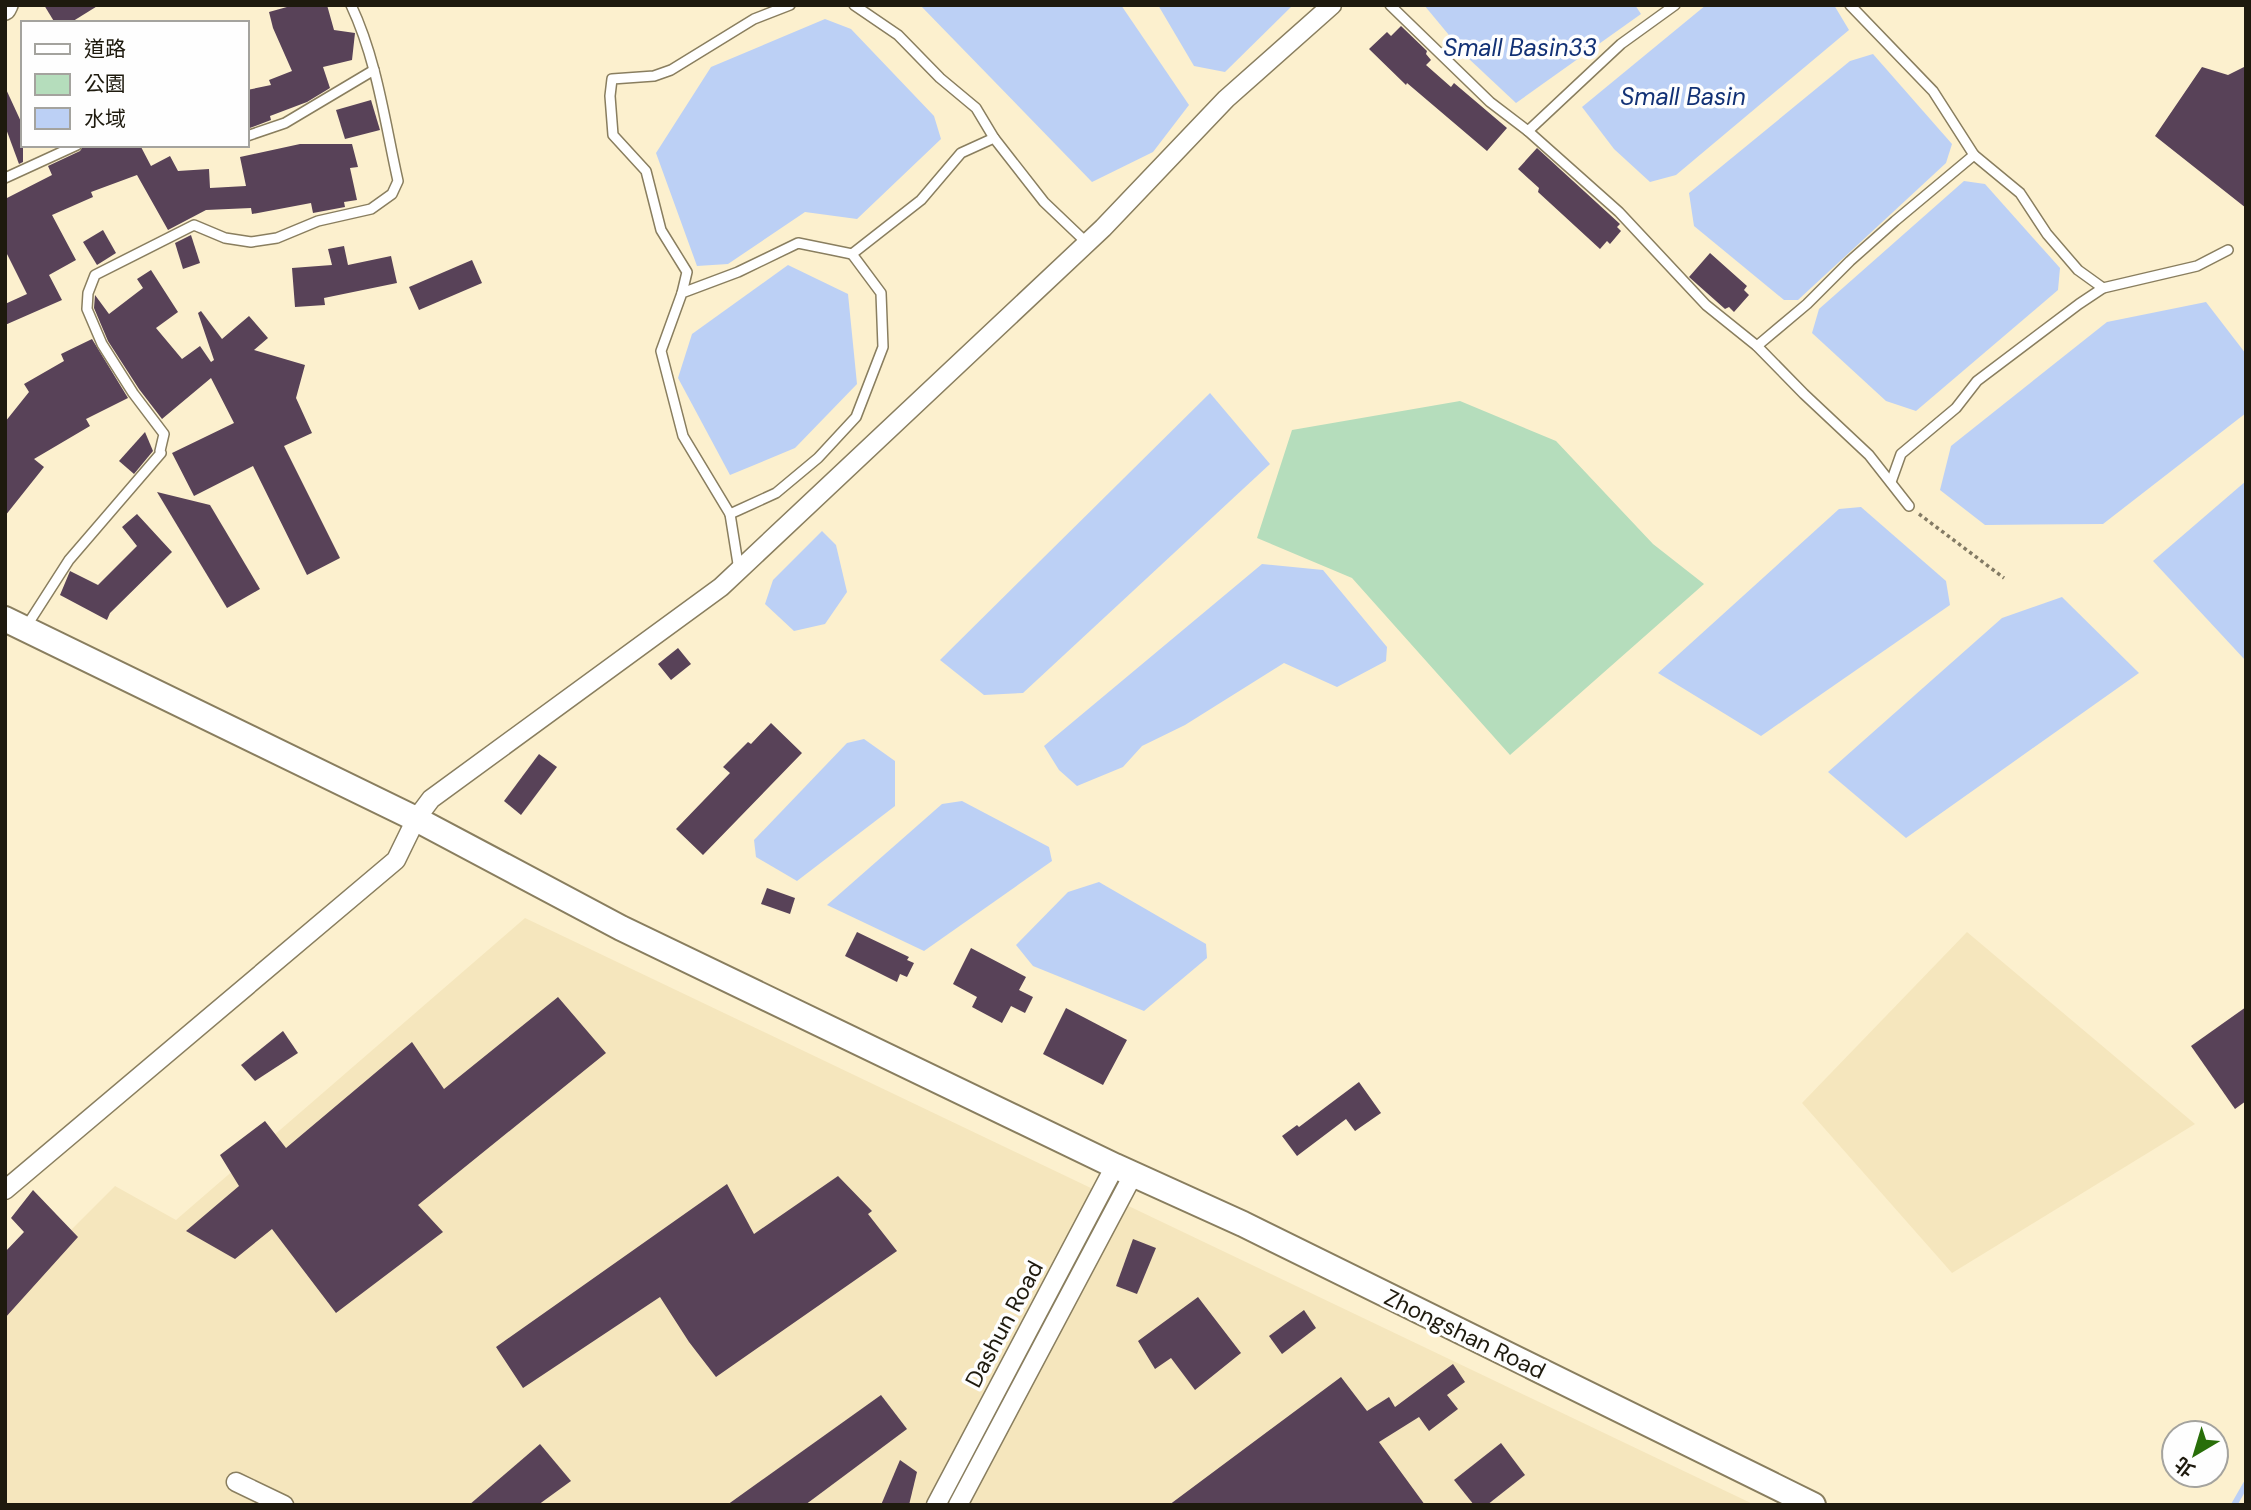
<svg xmlns="http://www.w3.org/2000/svg" width="2251" height="1510" viewBox="0 0 2251 1510" font-family="'DM Sans','Noto Sans TC',sans-serif">
<style>
.built{fill:#f5e6bd}
.green{fill:#b5ddbc}
.water{fill:#bcd0f5}
.lines{fill:none;stroke-linecap:round;stroke-linejoin:round}
.stream{stroke:#bcd0f5;stroke-width:6}
.building{fill:#584258}
.service-casing{stroke:#897e5f;stroke-width:12}
.minor-casing{stroke:#897e5f;stroke-width:21}
.tertiary-casing{stroke:#897e5f;stroke-width:24}
.secondary-casing{stroke:#897e5f;stroke-width:28}
.path{stroke:#837b65;stroke-width:3.5;stroke-dasharray:3.5 3.5;stroke-linecap:butt}
.service{stroke:#fff;stroke-width:9}
.minor{stroke:#fff;stroke-width:18}
.tertiary{stroke:#fff;stroke-width:21}
.secondary{stroke:#fff;stroke-width:24}
.labels{text-anchor:middle;stroke-width:7;stroke-linejoin:round;paint-order:stroke}
.street-label{font-size:23px;fill:#1e1a0e;stroke:#fefefe}
.water-label{font-size:24px;font-style:italic;fill:#123175;stroke:#fefefe}
</style>
<rect width="100%" height="100%" fill="#fcf0ce"/>
<g class="built">
<path d="M525,918L1755,1505H5V1296L115,1186L176,1220Z"/>
<path d="M1967,932L2195,1124L1952,1273L1802,1103Z"/>
</g>
<path class="green" d="M1460,401L1556,441L1653,544L1704,584L1510,755L1352,578L1257,538L1292,430Z"/>
<g class="water">
<path d="M920,5H1121L1189,105L1153,152L1092,182Z"/>
<path d="M1158,5H1293L1225,72L1194,66Z"/>
<path d="M1424,5H1635L1641,14L1516,103L1468,58Z"/>
<path d="M1706,5H1834L1849,30L1676,175L1650,182L1614,149L1582,107Z"/>
<path d="M825,19L851,29L934,116L941,139L857,219L805,212L728,264L697,266L656,153L711,67Z"/>
<path d="M1873,54L1952,144L1946,163L1798,300H1784L1694,226L1689,193L1850,61Z"/>
<path d="M1964,181L1985,184L2060,268L2058,290L1916,411L1886,401L1812,333L1819,309Z"/>
<path d="M788,265L848,294L857,384L795,448L730,475L678,378L692,334Z"/>
<path d="M2206,302L2246,354V413L2103,524L1985,525L1940,490L1951,446L2107,322Z"/>
<path d="M1210,393L1270,464L1023,693L984,695L940,660Z"/>
<path d="M2246,481V661L2153,561Z"/>
<path d="M1861,507L1946,581L1950,605L1761,736L1658,673L1839,509Z"/>
<path d="M822,531L836,545L847,592L825,624L794,631L765,604L773,580Z"/>
<path d="M1262,564L1323,570L1387,647L1386,661L1337,687L1284,663L1185,725L1142,746L1123,767L1077,786L1059,770L1044,746Z"/>
<path d="M2062,597L2139,673L1906,838L1828,772L2002,618Z"/>
<path d="M864,739L895,761V806L797,881L756,857L754,840L847,743Z"/>
<path d="M962,801L1049,847L1052,861L924,951L827,905L942,804Z"/>
<path d="M1099,882L1206,944L1207,958L1144,1011L1033,966L1016,945L1068,892Z"/>
</g>
<g class="lines">
<path class="stream" d="M2234,1505L2246,1484"/>
</g>
<g class="building">
<path d="M44,5H99L70,23H55Z"/>
<path d="M294,5H327L334,30L355,33L352,60L323,67L330,88L307,102L270,116L271,120L247,129V90L271,85L269,80L292,71L273,28L269,12Z"/>
<path d="M1401,26L1427,51L1426,54L1431,60L1426,65L1451,87L1454,83L1507,128L1487,151L1407,83L1406,85L1369,49L1387,32L1391,36Z"/>
<path d="M2246,66V208L2155,136L2202,67L2228,75Z"/>
<path d="M5,87L23,126V162L19,164L5,126Z"/>
<path d="M371,100L380,130L345,139L336,110Z"/>
<path d="M300,144H352L358,167L350,168L357,200L344,202L345,207L313,213L311,203L252,214L251,208L206,210L168,230L137,175L91,192L93,197L52,215L76,260L49,275L62,300L5,325V304L27,294L5,250V199L52,175L48,166L80,151L84,145H140L151,166L170,156L178,171L209,169L210,188L246,186L240,157Z"/>
<path d="M1537,148L1620,224L1617,227L1621,231L1610,244L1607,241L1600,249L1538,192L1539,188L1518,169Z"/>
<path d="M103,230L116,253L97,265L83,242Z"/>
<path d="M191,235L200,263L183,269L175,243Z"/>
<path d="M344,246L348,265L391,256L397,283L324,298L325,305L295,307L292,268L332,265L328,249Z"/>
<path d="M1710,253L1747,286L1744,290L1749,295L1734,312L1729,307L1725,309L1689,277Z"/>
<path d="M472,260L482,283L419,310L409,287Z"/>
<path d="M151,270L178,312L156,328L182,359L200,346L211,362L214,360L198,313L201,311L222,339L249,316L268,338L254,350L305,365L296,398L312,433L284,446L340,558L307,575L253,466L194,496L172,453L234,423L211,378L162,419L139,389L108,341L94,308L95,295L109,314L143,288L137,279Z"/>
<path d="M92,339L128,398L86,419L90,426L34,459L44,467L5,516V422L29,392L24,384L64,361L61,354Z"/>
<path d="M145,432L153,451L134,474L119,461Z"/>
<path d="M157,492L210,505L260,589L227,608Z"/>
<path d="M137,514L172,552L110,613L107,620L60,595L70,571L98,585L137,546L122,527Z"/>
<path d="M678,648L691,664L671,680L658,664Z"/>
<path d="M771,723L802,753L703,855L676,829L730,773L723,767L748,742L751,744Z"/>
<path d="M539,754L557,767L521,815L504,801Z"/>
<path d="M767,888L795,898L790,914L761,904Z"/>
<path d="M857,932L909,957L907,960L914,963L907,977L900,974L897,982L845,956Z"/>
<path d="M971,948L1026,977L1019,990L1033,997L1025,1013L1011,1006L1002,1023L972,1007L977,997L953,984Z"/>
<path d="M558,997L606,1053L418,1205L443,1232L336,1313L272,1229L235,1259L186,1231L239,1186L220,1155L265,1121L286,1148L412,1042L444,1089Z"/>
<path d="M2246,1007V1101L2235,1109L2191,1046Z"/>
<path d="M1066,1008L1127,1040L1103,1085L1043,1054Z"/>
<path d="M283,1031L298,1053L255,1081L241,1065Z"/>
<path d="M1359,1082L1381,1113L1355,1131L1346,1119L1297,1156L1282,1136L1297,1125L1299,1127Z"/>
<path d="M838,1176L872,1211L868,1214L897,1251L716,1377L689,1342L660,1297L523,1388L496,1347L727,1184L754,1234Z"/>
<path d="M33,1190L78,1237L5,1318V1252L24,1232L11,1218Z"/>
<path d="M1133,1239L1156,1248L1137,1294L1116,1286Z"/>
<path d="M1198,1297L1241,1353L1195,1390L1171,1358L1155,1369L1138,1341Z"/>
<path d="M1304,1310L1316,1328L1282,1354L1269,1336Z"/>
<path d="M1453,1364L1465,1382L1447,1395L1458,1409L1429,1431L1419,1417L1379,1442L1425,1505H1169L1341,1377L1367,1411L1389,1397L1395,1407Z"/>
<path d="M881,1395L907,1429L805,1505H727Z"/>
<path d="M1501,1443L1525,1475L1487,1505H1474L1454,1480Z"/>
<path d="M540,1444L571,1481L538,1505H469Z"/>
<path d="M900,1460L917,1472L909,1505H881Z"/>
</g>
<g class="lines">
<g class="service-casing">
<g id="service">
<path d="M854,5L898,35L940,78L976,108L994,138"/>
<path d="M1390,5L1490,102L1528,131L1621,44L1675,5"/>
<path d="M1850,5L1933,91L1974,155"/>
<path d="M1528,131L1619,212L1706,305L1757,346L1804,394L1869,455L1909,506"/>
<path d="M247,136L285,123L374,70"/>
<path d="M5,178L77,145"/>
<path d="M682,293L687,272L661,230L646,171L613,135L610,96L612,79L654,76L671,70L754,19L790,5"/>
<path d="M1757,346L1807,304L1850,261L1895,221L1974,155L2020,193L2047,234L2078,270L2103,288"/>
<path d="M1891,482L1901,454L1956,408L1977,381L2079,304L2103,288L2197,266L2228,250"/>
<path d="M730,514L683,436L661,351L682,293L738,272L798,243L852,254"/>
<path d="M739,570L730,514L776,493L818,458L856,417L883,347L881,293L852,254L921,200L961,153L994,138L1044,202L1087,243"/>
<path d="M26,627L69,560L161,453L160,451L164,434L133,393L102,344L87,309L88,293L95,275L194,225L225,238L251,242L277,238L318,221L371,209L392,194L398,181C385,123 377,60 351,5"/>
</g>
</g>
<g class="minor-casing">
<g id="minor">
<path d="M5,1190L396,860L416,819L431,799L721,587L1103,228L1226,99L1332,5"/>
<path d="M236,1482L284,1505"/>
<path d="M936,1505L1115,1166"/>
<path d="M958,1505L1133,1175"/>
</g>
</g>
<g class="tertiary-casing">
<path id="tertiary" d="M5,9L7,5"/>
</g>
<g class="secondary-casing">
<path id="secondary" d="M5,619L416,819L621,928L1115,1166L1243,1224L1813,1505"/>
</g>
<path class="path" d="M1919,514L2004,578"/>
<use href="#service" class="service"/>
<use href="#minor" class="minor"/>
<use href="#tertiary" class="tertiary"/>
<use href="#secondary" class="secondary"/>
</g>
<g class="labels">
<g class="street-label">
<text transform="translate(1004 1324) rotate(-62)" y="8">Dashun Road</text>
<text transform="translate(1465 1334) rotate(26)" y="8">Zhongshan Road</text>
</g>
<g class="water-label">
<text x="1520" y="56">Small Basin33</text>
<text x="1683" y="105">Small Basin</text>
</g>
</g>
<rect width="2251" height="1510" fill="none" stroke="#1e1a0e" stroke-width="14"/>
<rect x="21" y="21" width="228" height="126" fill="#fefefe" stroke="#a4a39e" stroke-width="2"/>
<rect x="35" y="44" width="35" height="10" fill="#ffffff" stroke="#a4a39e" stroke-width="2"/>
<text x="84" y="56" font-size="21" fill="#1e1a0e">道路</text>
<rect x="35" y="74" width="35" height="21" fill="#b5ddbc" stroke="#a4a39e" stroke-width="2"/>
<text x="84" y="91" font-size="21" fill="#1e1a0e">公園</text>
<rect x="35" y="108" width="35" height="21" fill="#bcd0f5" stroke="#a4a39e" stroke-width="2"/>
<text x="84" y="126" font-size="21" fill="#1e1a0e">水域</text>
<g transform="translate(2195 1454) rotate(218)"><circle r="33" fill="#fefefe" stroke="#a4a39e" stroke-width="2"/>
<path d="M0-5L12 26L0 18L-12 26Z" fill="#286e09"/>
<text y="-10" font-size="19" font-weight="bold" text-anchor="middle" fill="#1e1a0e">北</text>
</g>
</svg>
